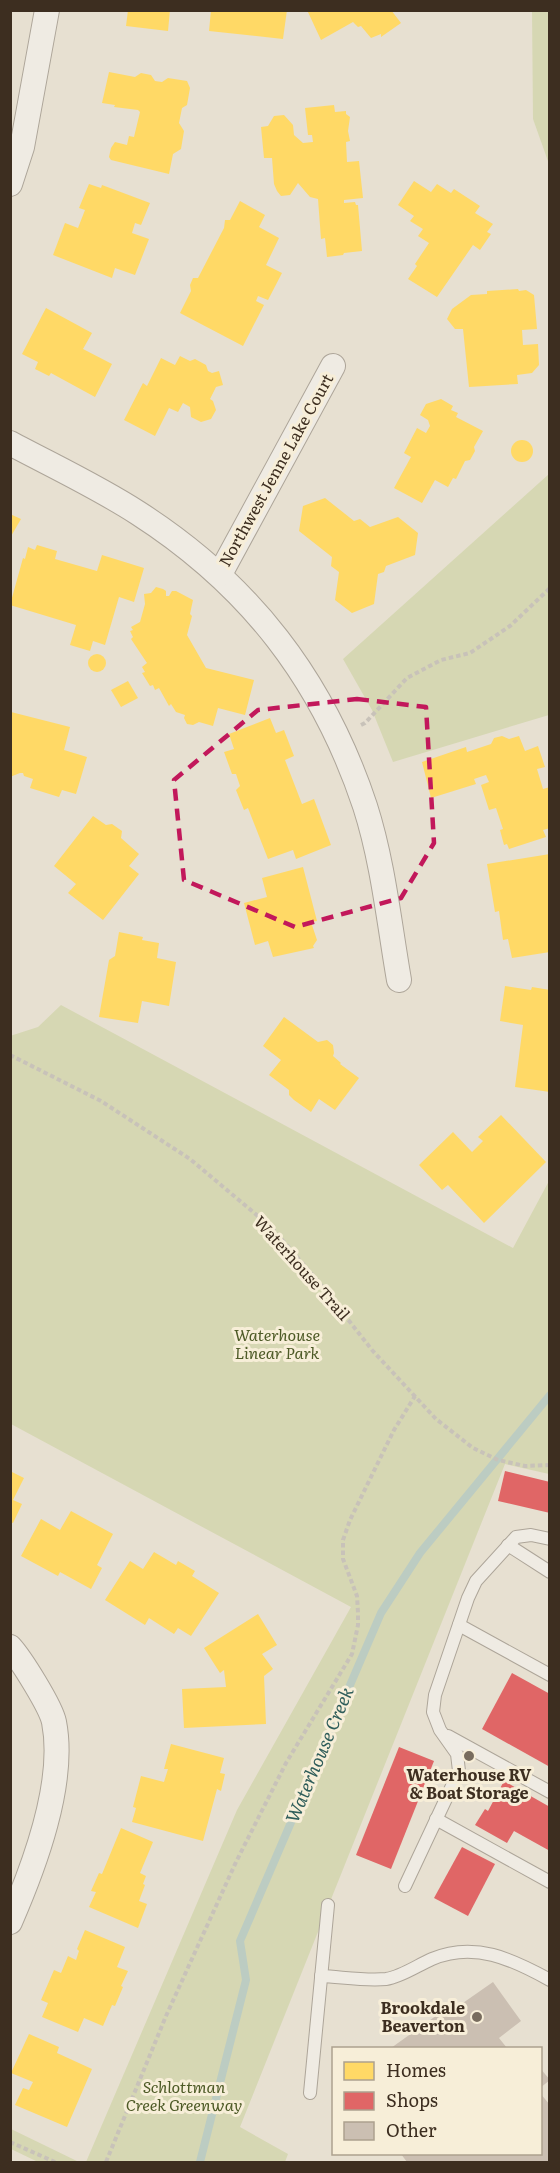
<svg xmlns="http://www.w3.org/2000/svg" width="560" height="2173" viewBox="0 0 560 2173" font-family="Literata,serif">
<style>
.green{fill:#d6d7b3}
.homes{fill:#ffd966}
.shops{fill:#e06666}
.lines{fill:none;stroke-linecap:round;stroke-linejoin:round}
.stream{stroke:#bcccc2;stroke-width:8}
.building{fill:#cbbfb2}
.lane-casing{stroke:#ada599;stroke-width:14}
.street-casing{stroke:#ada599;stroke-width:26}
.path{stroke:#c8c2b9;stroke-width:4;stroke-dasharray:4.5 3;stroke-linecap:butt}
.lane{stroke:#efebe3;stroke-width:12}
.street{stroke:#efebe3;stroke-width:24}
.marked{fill:none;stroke:#c2185b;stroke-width:4.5;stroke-dasharray:12 8;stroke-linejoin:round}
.poi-dot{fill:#786c5e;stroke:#f7eed8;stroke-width:2}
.labels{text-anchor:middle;stroke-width:6;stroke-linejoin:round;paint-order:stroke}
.street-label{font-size:16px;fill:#3d2e20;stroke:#f7eed8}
.park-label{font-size:16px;font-style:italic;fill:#4d5a26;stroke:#f7eed8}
.poi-label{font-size:16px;font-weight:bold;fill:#3d2e20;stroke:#f7eed8}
.water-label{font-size:18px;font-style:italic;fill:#2f5d5a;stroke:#f7eed8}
</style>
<rect width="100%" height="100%" fill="#e7e0d1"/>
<g class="green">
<path d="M532,11H549V164L533,119Z"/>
<path d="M549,474V715L393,762L372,710L343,659Z"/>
<path d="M61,1005L513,1248L549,1181V1474L505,1464L240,2127L288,2154L285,2162H86L237,1810L351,1607L11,1424L10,1036L38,1027Z"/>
<path d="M11,2129L79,2162H38L11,2149Z"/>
</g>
<g class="homes">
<path d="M128,10H170L168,31L126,26Z"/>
<path d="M211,10H287L283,39L209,31Z"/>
<path d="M307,10H391L401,23L381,37V34L371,38L361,26L358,27L353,22L321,40Z"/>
<path d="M109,72L135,77L141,73L151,75L155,81L162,82L168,78L187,81L190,88L187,105L182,108L179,123L184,131L181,149L173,154L169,174L111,160L109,157L111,148L115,142L127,145L129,136L134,137L140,112L138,110L114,107L115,105L102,103Z"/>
<path d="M334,105L335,112L346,111V114L350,117L348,131L350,141L346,142L347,162L359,161L363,198L344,200V203L355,202L356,205H358L362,251L344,253L343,255L327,257L325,238L321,239L318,199L310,197L298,183L290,195L281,196L277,191L274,184L272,158H264L261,127L268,126L274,116L284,115L293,125L294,135L303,143L313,142L312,135H308L305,108Z"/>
<path d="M414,181L431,192L437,184L451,193L454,189L480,206L475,213L493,224L487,232L491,234L480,250L473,245L437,297L408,279L417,266L415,264L429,243L418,236L423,229L410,221L414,216L398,205Z"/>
<path d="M89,184L101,188L102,185L150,203L141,225L135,223L132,233L149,239L135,275L115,268L112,278L53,255L65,223L78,228L85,210L79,208Z"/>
<path d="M240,201L265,215L259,227L279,238L266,265L282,273L268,300L258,296L256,301L264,305L243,346L180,313L191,291L190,285L193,278H198L224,228L225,220H230Z"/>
<path d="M518,289L519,291L526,290L534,295L537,329L522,330L523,345L538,344L539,365L532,373L517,375L518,384L469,387L463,329H455L447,319L452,309L471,295L487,294V291Z"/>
<path d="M46,308L92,333L83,349L112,364L95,397L51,373L49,376L35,369L38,362L22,354Z"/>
<path d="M180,356L190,361L195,359L206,365L208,371L212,373L219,371L223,385L216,387L210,399L213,401L216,410L211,419L201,422L191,417L190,407L183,403L178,412L169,408L155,436L124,420L143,383L147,386L161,358L175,365Z"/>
<path d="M441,399L453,406L451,410L458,413L456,417L483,431L474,447L475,451L470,460L465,461L456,479L453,478L448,487L435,480L422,503L394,488L411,457L404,453L417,428L426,433L430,426L428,420L420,415L426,404Z"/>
<circle cx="522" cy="451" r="11"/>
<path d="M325,498L354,521L360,519L370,527L398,517L418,533L415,555L386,566L384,572L378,574L374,604L352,613L335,600L339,572L331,566L332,557L299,531L303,506Z"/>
<path d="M10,514L21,519L10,538Z"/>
<path d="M37,545L57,551L55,559L97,571L102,555L144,568L134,602L119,597L105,645L93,641L90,651L70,645L76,625L10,605L23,558L25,559L28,547L35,550Z"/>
<path d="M156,587L163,589L166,591V596H169L172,591H176L193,600L190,614L192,616L187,635L206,668L254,680L245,715L218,708L213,726L199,722L193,725L187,724L184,718L185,715L176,712L171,704L169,706L159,688L155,690L153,685L150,686L142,673L145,672L142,667L147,663L131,639L133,637L130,631L133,630L131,627L140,622L145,604L144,594L151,593Z"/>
<circle cx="97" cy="663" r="9"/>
<path d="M128,681L138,698L121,707L111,690Z"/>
<path d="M11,712L70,727L64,750L87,757L76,794L62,790L59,797L30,788L33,779L24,776L23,773H20L10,777Z"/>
<path d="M270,718L276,733L284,730L294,756L285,760L302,804L314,799L331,845L296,859L293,850L268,859L248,808L244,810L236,790L240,786L236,774H232L224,752L234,749L229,734Z"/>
<path d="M502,736L509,739L519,736L525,751L538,746L545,767L537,769L543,789L550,787V828L543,830L546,837L509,849L507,844L504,845L500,830L503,829L496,808L489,810L481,785L489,782L486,775L474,779L476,784L431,798L422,762L466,747L467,752L491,744L494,738Z"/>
<path d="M93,816L106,825L112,824L122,831L121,838L139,854L129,866L139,874L103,920L68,893L76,884L54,866Z"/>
<path d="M550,854V952L512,958L508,939L503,940L499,911L495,912L487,864Z"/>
<path d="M303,867L317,921L311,922L317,940L313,946L314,948L273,957L268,941L255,945L244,903L267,897L262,878Z"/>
<path d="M119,932L143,937L142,940L159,943L157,958L176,962L169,1006L142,1001L138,1023L99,1017L109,960L115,956Z"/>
<path d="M505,986L531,990L532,987L550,990V1092L515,1087L523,1025L500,1021Z"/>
<path d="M284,1017L318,1042L327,1040L333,1045L334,1053L333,1056L341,1063L340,1064L359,1078L335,1110L319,1099L311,1112L294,1100L289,1095V1090L269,1075L281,1060L263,1046Z"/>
<path d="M501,1115L546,1162L484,1223L448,1185L442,1190L419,1165L453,1132L472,1152L483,1141L478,1137Z"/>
<path d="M10,1471L24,1478L13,1500L22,1504L13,1523L10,1522Z"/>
<path d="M71,1511L113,1534L97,1565L102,1568L91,1589L60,1572L58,1576L21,1556L41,1519L60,1530Z"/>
<path d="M154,1552L176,1565L178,1561L195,1571L192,1576L219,1593L191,1636L178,1628L174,1634L149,1618L145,1625L105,1600L130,1561L143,1569Z"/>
<path d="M258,1614L277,1645L262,1654L273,1669L264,1676L266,1724L184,1728L182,1689L226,1687L224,1670L220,1673L204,1648Z"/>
<path d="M171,1744L224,1758L220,1773L225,1774L221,1791L217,1789L203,1841L132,1822L136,1808L133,1807L141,1776L164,1782L168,1769H164Z"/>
<path d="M121,1828L153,1842L140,1873L146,1876L143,1884L145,1885L139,1901L147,1904L138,1928L89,1907L96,1892L91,1891L99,1873L102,1874Z"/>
<path d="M85,1930L125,1947L117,1967L128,1971L121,1986L123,1987L115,2006L112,2005L103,2026L84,2018L78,2032L42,2017L48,2003L41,2000L54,1970L61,1973L68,1956L76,1960L79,1951L77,1949Z"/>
<path d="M29,2034L59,2047L57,2053L92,2069L67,2127L15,2105L23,2088L29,2090L33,2082L11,2073Z"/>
</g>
<g class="shops">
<path d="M505,1471L550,1482V1513L498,1501Z"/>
<path d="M512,1673L550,1694V1767L482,1729Z"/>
<path d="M399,1747L434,1761L391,1869L356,1855Z"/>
<path d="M504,1781L550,1807V1851L514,1831L507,1843L475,1825L485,1809L488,1811Z"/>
<path d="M462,1847L495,1864L468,1916L434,1898Z"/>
</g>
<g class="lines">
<path class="stream" d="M200,2162L246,1980L240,1941L381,1613L420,1553L550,1395"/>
</g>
<g class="building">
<path d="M493,1982L521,2021L499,2038L507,2048H391L447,2008L450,2012Z"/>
<path d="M540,2068L550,2080L540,2088Z"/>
<path d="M540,2093L550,2105V2162H407L401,2154H540Z"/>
</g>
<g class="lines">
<g class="lane-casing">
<g id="lane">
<path d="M508,1545L550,1572"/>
<path d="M459,1625L550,1675"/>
<path d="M448,1736L550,1792"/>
<path d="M436,1819L550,1882"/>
<path d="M405,1886L459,1771L457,1754L440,1730L433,1712L435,1695L468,1598L476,1581L516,1537L531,1535L550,1539"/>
<path d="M321,1976C342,1977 365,1981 386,1979C401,1977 418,1965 432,1959C474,1941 512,1959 550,1980"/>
<path d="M310,2093L328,1905"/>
</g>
</g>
<g class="street-casing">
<g id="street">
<path d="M10,184L22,147L47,10"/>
<path d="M10,443C53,466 98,487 138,513C250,585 323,680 365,806C383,862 389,922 399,980"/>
<path d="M220,574L333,366"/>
<path d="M10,1647C21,1659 51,1707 54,1722C66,1783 34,1867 10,1922"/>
</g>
</g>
<g class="path">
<path d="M361,725L365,723L407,678L441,660L470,653L510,626L550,588"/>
<path d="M10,1055L101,1101L190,1159L271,1227L317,1280L372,1350L436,1419L473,1448L498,1460L525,1466L550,1465"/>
<path d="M10,2142L55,2162"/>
<path d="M106,2162L166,2016L236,1862L286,1763L352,1654L358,1625V1613L357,1596L343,1559V1540L350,1520L394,1430L415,1396"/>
</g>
<use href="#lane" class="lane"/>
<use href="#street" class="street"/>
</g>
<path class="marked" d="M357,699L426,707L434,843L401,898L295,927L184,880L174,780L258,710Z"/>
<g class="poi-dot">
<circle cx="469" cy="1756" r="6"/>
<circle cx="477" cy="2017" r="6"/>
</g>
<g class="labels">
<g class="street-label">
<text transform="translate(276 470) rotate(-61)" y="6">Northwest Jenne Lake Court</text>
<text transform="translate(302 1268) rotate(48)" y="6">Waterhouse Trail</text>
</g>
<g class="park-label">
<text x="277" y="1341">Waterhouse<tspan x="277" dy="18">Linear Park</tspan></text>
<text x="184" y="2093">Schlottman<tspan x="184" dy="18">Creek Greenway</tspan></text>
</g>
<g class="poi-label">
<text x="469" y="1781">Waterhouse RV<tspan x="469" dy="18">&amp; Boat Storage</tspan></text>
<text x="465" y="2014" text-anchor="end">Brookdale<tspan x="465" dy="18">Beaverton</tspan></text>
</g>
<g class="water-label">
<text transform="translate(320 1755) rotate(-67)" y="6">Waterhouse Creek</text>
</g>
</g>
<rect width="560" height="2173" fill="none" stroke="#3d2e20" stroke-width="24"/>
<rect x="332" y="2047" width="210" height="108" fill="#f7eed8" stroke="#ada18e" stroke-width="1.5"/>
<rect x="344" y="2062" width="30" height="18" fill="#ffd966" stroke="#ada18e" stroke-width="1.5"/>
<text x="386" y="2077" font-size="18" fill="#3d2e20">Homes</text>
<rect x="344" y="2092" width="30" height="18" fill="#e06666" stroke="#ada18e" stroke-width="1.5"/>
<text x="386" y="2107" font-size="18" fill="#3d2e20">Shops</text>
<rect x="344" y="2122" width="30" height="18" fill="#cbbfb2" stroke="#ada18e" stroke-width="1.5"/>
<text x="386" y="2137" font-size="18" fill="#3d2e20">Other</text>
</svg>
